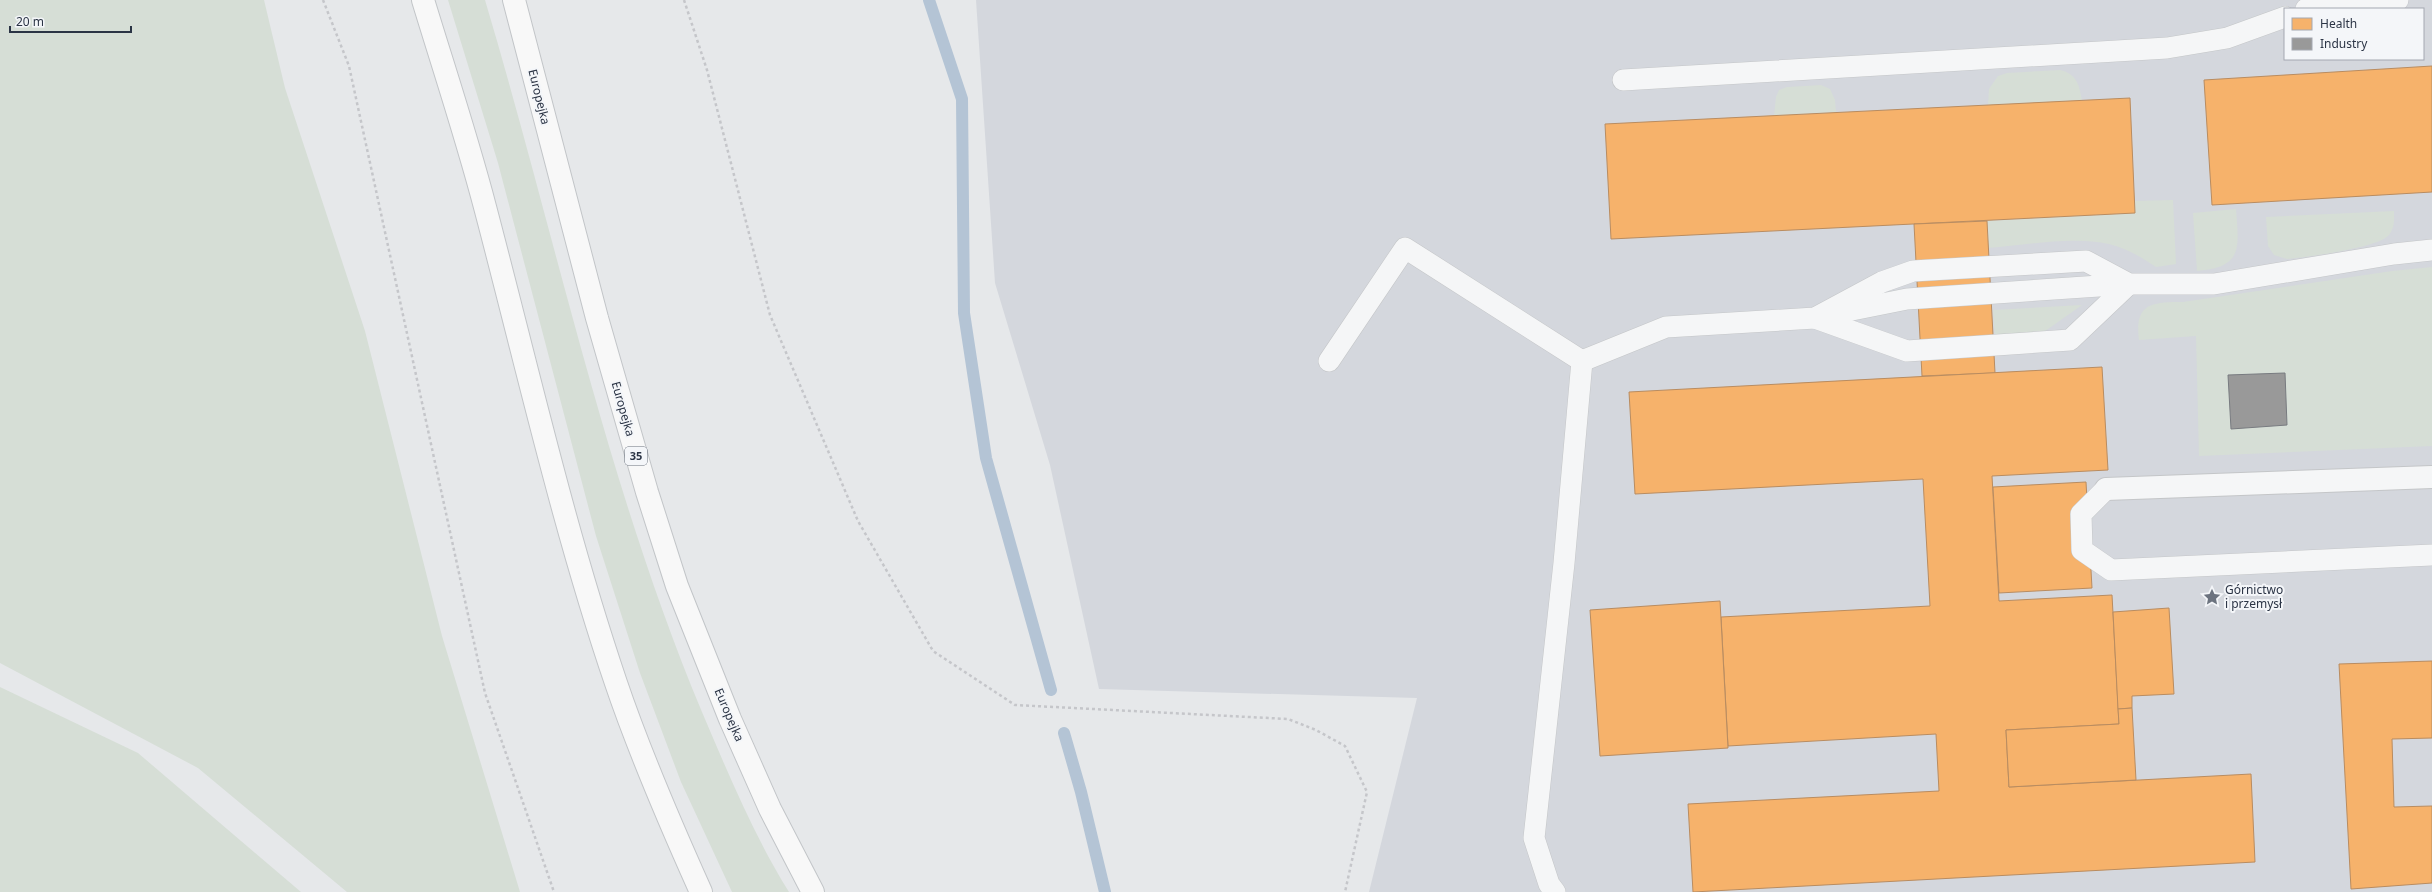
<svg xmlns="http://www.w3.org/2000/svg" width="2432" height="892" viewBox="0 0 2432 892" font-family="'Noto Sans',sans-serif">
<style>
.built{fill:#d4d7dd;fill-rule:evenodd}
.green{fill:#d6ded6}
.health{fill:#f6b26b;stroke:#b98c60}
.industry{fill:#999;stroke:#787b80}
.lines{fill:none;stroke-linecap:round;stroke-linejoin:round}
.stream{stroke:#b4c4d5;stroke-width:12}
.service-casing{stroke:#c4c6c8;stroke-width:22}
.minor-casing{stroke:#c4c6c8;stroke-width:24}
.primary-casing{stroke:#c2c5c8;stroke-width:24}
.path{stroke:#c5c6ca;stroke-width:2.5;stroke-dasharray:3 3;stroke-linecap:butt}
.service{stroke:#f5f6f7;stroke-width:21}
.minor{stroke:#f5f6f7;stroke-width:22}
.primary{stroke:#f8f8f8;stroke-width:22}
.labels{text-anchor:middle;stroke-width:4;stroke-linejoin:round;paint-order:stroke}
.shield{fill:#f4f6f9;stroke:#676e7b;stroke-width:1}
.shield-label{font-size:11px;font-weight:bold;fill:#2b3445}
.street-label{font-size:12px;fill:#2b3445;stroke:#f4f6f9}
.poi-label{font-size:12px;fill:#2b3445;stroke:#f4f6f9;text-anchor:start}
</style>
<rect width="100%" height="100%" fill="#e6e8ea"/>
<path class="built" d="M976,0H2432V892H1369L1417,698L1099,689L1050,465L995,283ZM2285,9H2423V59H2285Z"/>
<g class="green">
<path d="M0,0H264L285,88L365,331L442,636L520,892H347L198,768L0,663Z"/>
<path d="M448,0H485C556,238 606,483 702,712C728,773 754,836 789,892H732L681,782L640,673L596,536L498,163Z"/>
<path d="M2060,70C2077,74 2079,85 2082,100L1988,105L1989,89L1998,76L2007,73Z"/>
<path d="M1821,85L1830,89L1835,100L1836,112L1774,116L1776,97L1779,90L1787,87Z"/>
<path d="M2173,200L2176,264L2156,267C2143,258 2126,248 2109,244C2072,236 2026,245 1988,248L1987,221L2135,213L2134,201Z"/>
<path d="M2236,209C2239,249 2243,267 2197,271L2193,213Z"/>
<path d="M2394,211C2394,221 2395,227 2389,235C2378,248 2307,257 2287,259L2274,255L2268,246L2266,217Z"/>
<path d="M2432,267V446L2199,456L2196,336L2139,340C2134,303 2152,302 2183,302L2392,271Z"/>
<path d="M2082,305L2041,334L1995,338L1993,310Z"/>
<path d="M0,687L138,753L301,892H0Z"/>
</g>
<g class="health">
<path d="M2432,66V192L2212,205L2204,80Z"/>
<path d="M2130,98L2135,213L1611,239L1605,124Z"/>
<path d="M1987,221L1995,373L1922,376L1914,224Z"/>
<path d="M2102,367L2108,470L1992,476L1999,601L2112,595L2119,724L2006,730L2009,787L2251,774L2255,862L1693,892L1688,804L1939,791L1936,734L1728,746L1721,617L1930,606L1923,479L1635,494L1629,392Z"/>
<path d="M2086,482L2092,588L1999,593L1993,487Z"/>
<path d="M1720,601L1728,748L1600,756L1590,610Z"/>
<path d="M2169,608L2174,694L2132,696V708L2118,709L2113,612Z"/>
<path d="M2432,661V738L2392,739L2394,807L2432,806V883L2351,889L2339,664Z"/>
<path d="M2132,708L2136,780L2009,787L2006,730L2119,724L2118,709Z"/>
</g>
<path class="industry" d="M2285,373L2287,425L2231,429L2228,375Z"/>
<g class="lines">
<g class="stream">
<path d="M929,0L962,99L964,313L986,458L1051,690"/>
<path d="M1064,733L1081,792L1105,892"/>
</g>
<g class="service-casing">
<g id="service">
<path d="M2306,9L2321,4L2398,0"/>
<path d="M1623,80L2167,48L2227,38L2285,17"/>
<path d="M1837,313L1907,299L2129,284"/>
<path d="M1815,318L1907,351L2070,340L2129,284"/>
<path d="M1329,361L1405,248L1582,361L1666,327L1815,318L1882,282L1913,271L2086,261L2129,284H2214L2394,254L2432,250"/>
<path d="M2106,489L2081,514L2082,550L2111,570L2432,555"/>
<path d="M1555,892L1549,884L1534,838L1564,563L1582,361"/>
</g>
</g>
<g class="minor-casing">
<path id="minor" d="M2106,489L2432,477"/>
</g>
<g class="primary-casing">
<g id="primary">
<path d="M423,0C444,69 467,138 485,207C527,366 563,527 616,683C640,754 670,823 701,892"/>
<path d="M514,0L597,318L647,492L677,586L730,719L770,809L813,892"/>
</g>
</g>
<g class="path">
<path d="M323,0L349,66L485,693L554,892"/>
<path d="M684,0L707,70L770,315L858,521L933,651L1015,705L1288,719L1316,730L1345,746L1367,792L1345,892"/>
</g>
<use href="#service" class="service"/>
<use href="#minor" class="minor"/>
<use href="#primary" class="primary"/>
</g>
<defs>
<g id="sight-bare" transform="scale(1.38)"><path d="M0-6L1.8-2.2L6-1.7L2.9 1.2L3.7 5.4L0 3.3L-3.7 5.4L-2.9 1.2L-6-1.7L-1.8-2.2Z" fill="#6c737f" stroke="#f4f6f9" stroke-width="2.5" paint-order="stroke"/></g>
</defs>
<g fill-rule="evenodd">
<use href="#sight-bare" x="2212" y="597"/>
</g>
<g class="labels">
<rect class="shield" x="625" y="447" width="22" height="18" rx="3"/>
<g class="shield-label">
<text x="636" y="460">35</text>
</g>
<g class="street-label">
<text transform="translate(539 97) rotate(76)" y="4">Europejka</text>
<text transform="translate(623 409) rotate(74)" y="4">Europejka</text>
<text transform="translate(729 715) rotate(67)" y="4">Europejka</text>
</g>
<g class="poi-label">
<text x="2225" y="594">Górnictwo<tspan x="2225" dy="14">i przemysł</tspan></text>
</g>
</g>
<rect x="2284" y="8" width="140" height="52" fill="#f4f6f9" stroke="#a4a8b1"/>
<rect x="2292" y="18" width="20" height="12" fill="#f6b26b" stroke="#a4a8b1"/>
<text x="2320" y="28" font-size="12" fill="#2b3445">Health</text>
<rect x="2292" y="38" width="20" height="12" fill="#999999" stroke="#a4a8b1"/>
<text x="2320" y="48" font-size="12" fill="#2b3445">Industry</text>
<path d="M10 26v6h121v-6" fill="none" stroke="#2b3445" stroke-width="2"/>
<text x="16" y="26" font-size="12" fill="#2b3445" stroke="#f4f6f9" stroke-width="3" paint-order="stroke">20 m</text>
</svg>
